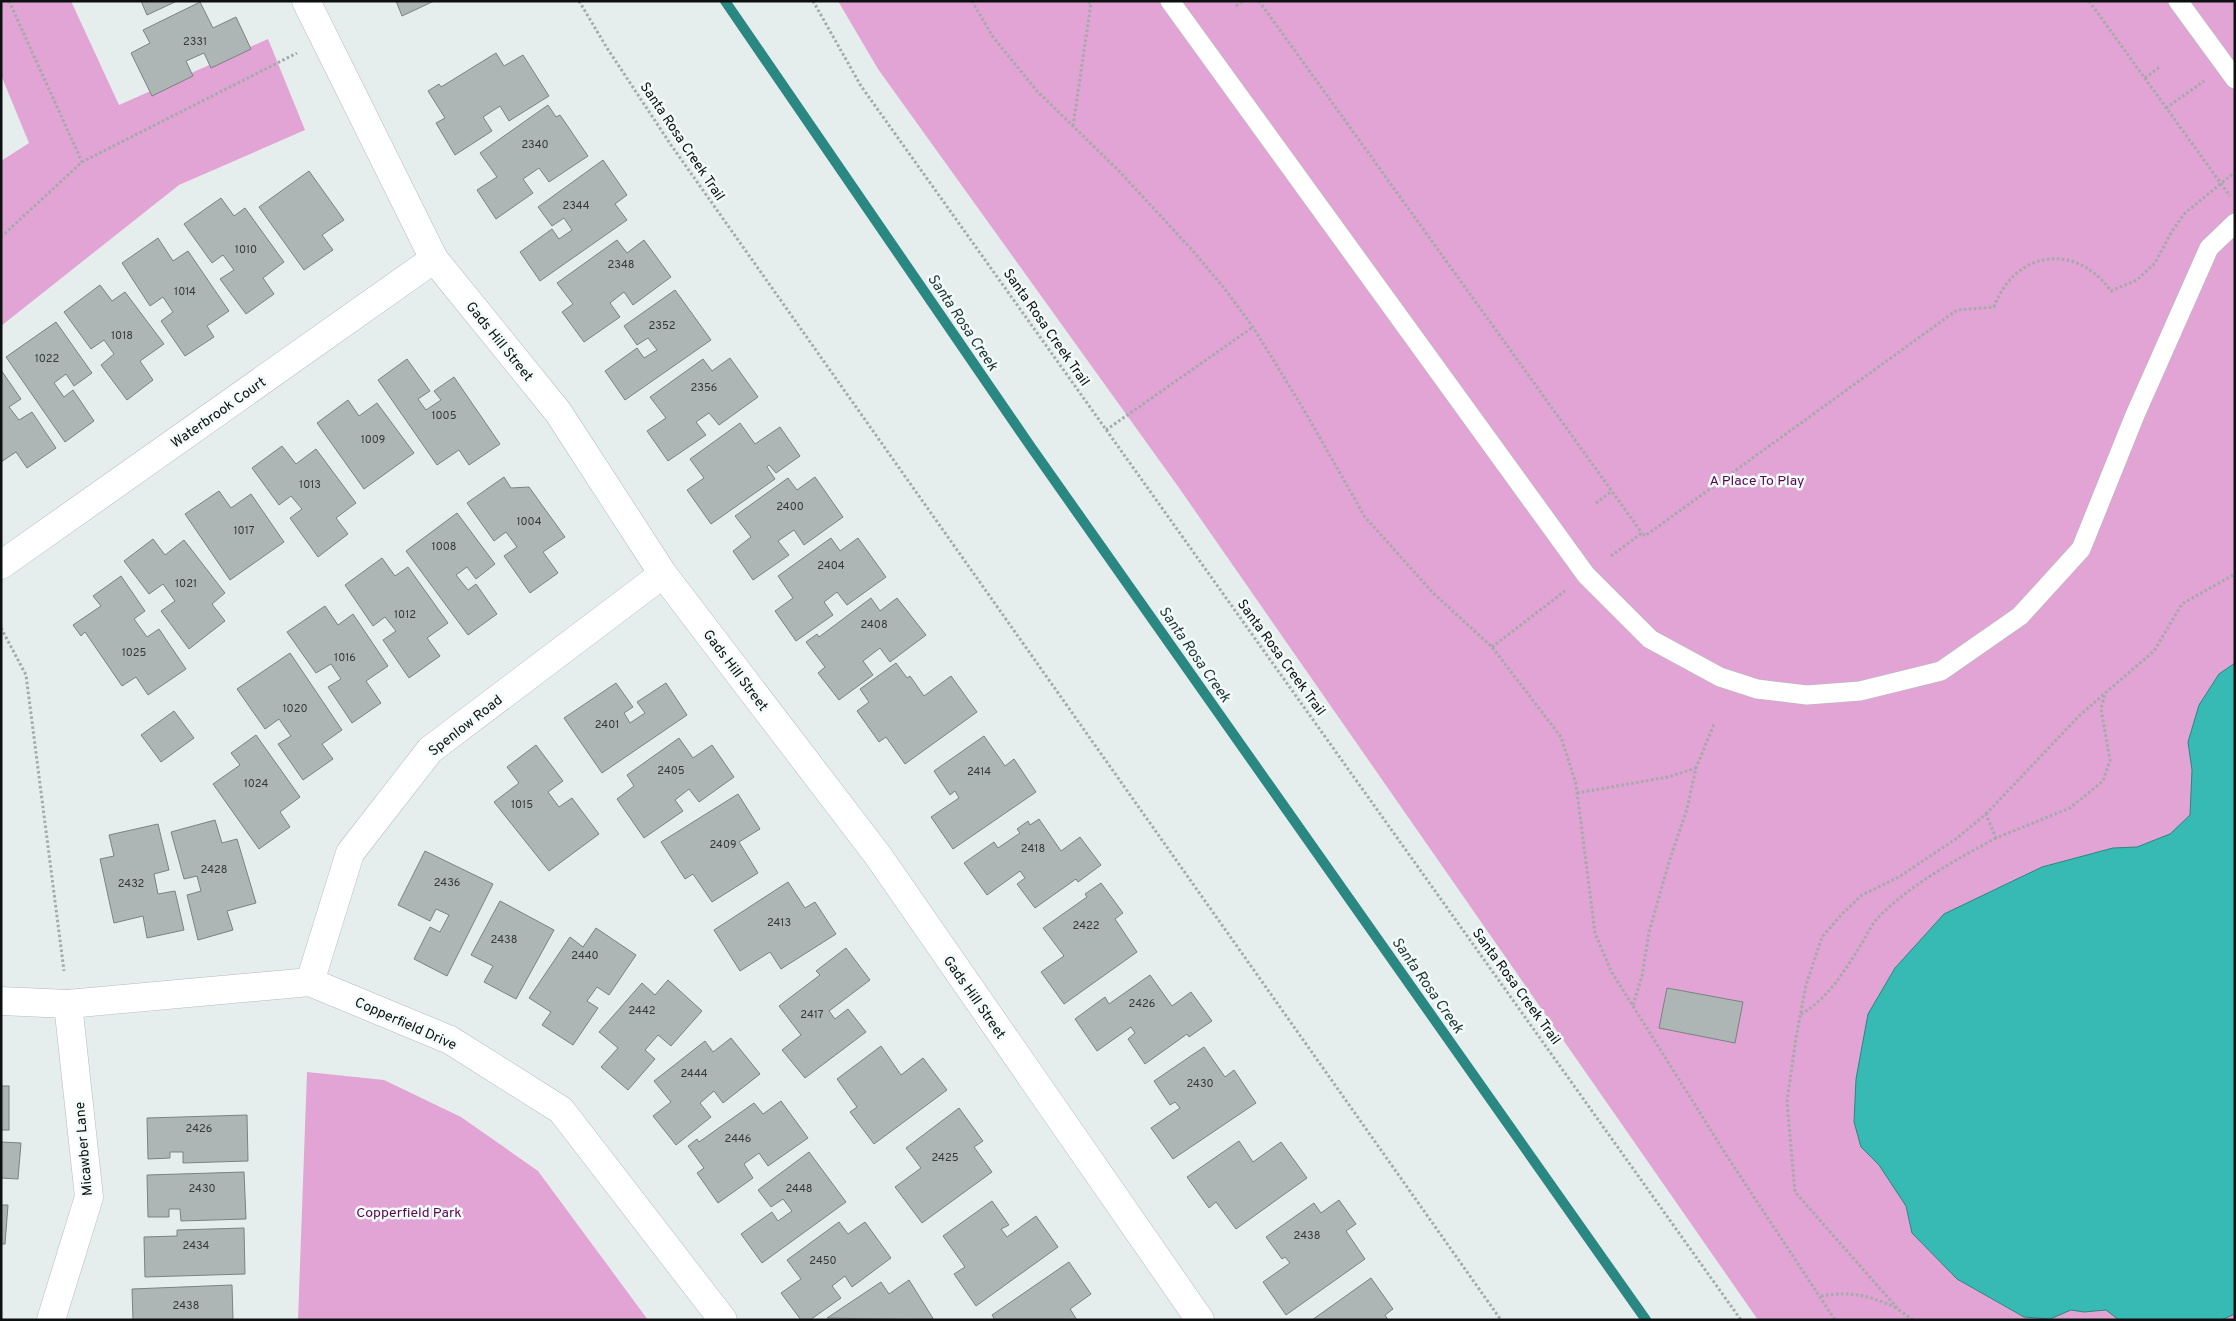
<svg xmlns="http://www.w3.org/2000/svg" width="2236" height="1321" viewBox="0 0 2236 1321" font-family="Overpass,sans-serif">
<style>
.green{fill:#e1a4d4}
.water{fill:#37bab3;stroke:#2a8782}
.lines{fill:none;stroke-linecap:round;stroke-linejoin:round}
.stream{stroke:#2a8782;stroke-width:10}
.building{fill:#aeb6b5;stroke:#7a8282}
.lane-casing{stroke:#b3bcbb;stroke-width:20}
.street-casing{stroke:#b3bcbb;stroke-width:29}
.path{stroke:#a3aaa9;stroke-width:3;stroke-dasharray:2.5 2.5;stroke-linecap:butt}
.lane{stroke:#fff;stroke-width:19}
.street{stroke:#fff;stroke-width:28}
.labels{text-anchor:middle;stroke-width:5;stroke-linejoin:round;paint-order:stroke}
.number-label{font-size:11px;fill:#353a39}
.street-label{font-size:14px;fill:#0d1010;stroke:#f2fbfa}
.park-label{font-size:14px;fill:#5b0551;stroke:#f2fbfa}
.water-label{font-size:15px;font-style:italic;fill:#1f3533;stroke:#f2fbfa}
</style>
<rect width="100%" height="100%" fill="#e5eeed"/>
<g class="green">
<path d="M1,1H71L119,105L268,39L305,130L179,185L1,326V161L29,143L1,75Z"/>
<path d="M838,1H2235V1320H1758L1177,485L878,69Z"/>
<path d="M307,1072L384,1080L461,1117L538,1171L648,1320H298Z"/>
</g>
<path class="water" d="M2235,663V1314L2221,1320H2119L2106,1310L2084,1312L2071,1310L2050,1319L2024,1317L1957,1279L1912,1233L1906,1206L1879,1165L1861,1147L1854,1122L1856,1079L1868,1014L1895,968L1944,914L2042,867L2113,848L2137,847L2170,834L2190,815L2192,770L2188,742L2199,705L2219,674Z"/>
<g class="lines">
<path class="stream" d="M725,1L1031,447L1646,1320"/>
</g>
<g class="building">
<path d="M141,1H177L147,15Z"/>
<path d="M396,1H434L402,16Z"/>
<path d="M200,2L213,28L236,17L251,49L211,68L204,53L186,61L193,76L152,96L131,53L150,43L143,30Z"/>
<path d="M496,53L504,66L523,55L549,96L509,121L500,106L483,117L492,131L455,155L436,123L445,118L428,91L439,84L441,87Z"/>
<path d="M548,105L556,117L560,115L588,156L549,182L539,168L523,179L533,193L496,219L477,190L497,177L480,153Z"/>
<path d="M603,160L627,195L615,204L627,220L540,281L520,252L552,229L559,239L572,230L564,218L552,226L538,207Z"/>
<path d="M309,171L344,220L322,235L333,250L304,270L259,207Z"/>
<path d="M221,198L234,216L245,208L284,262L263,278L274,294L246,314L220,279L234,270L223,255L212,263L184,224Z"/>
<path d="M158,238L173,261L188,251L229,311L207,326L214,337L185,356L161,321L173,312L163,297L150,306L122,263Z"/>
<path d="M617,240L627,253L644,240L671,277L633,305L624,292L610,303L620,317L584,342L562,312L573,304L557,283Z"/>
<path d="M100,285L112,301L125,292L164,344L140,361L153,380L127,400L101,365L114,354L104,340L91,349L64,312Z"/>
<path d="M675,290L711,340L625,400L605,371L637,348L644,358L657,350L648,338L637,345L624,326Z"/>
<path d="M56,322L92,373L74,386L66,374L54,383L64,397L73,390L94,421L65,442L6,357Z"/>
<path d="M730,358L758,397L719,425L709,413L696,422L706,435L668,461L647,431L666,418L650,397L703,359L712,371Z"/>
<path d="M407,359L430,391L418,399L426,410L441,400L434,391L454,377L500,444L469,465L459,450L437,465L378,380Z"/>
<path d="M1,370L21,399L9,407L19,420L32,412L56,448L27,468L16,452L1,462Z"/>
<path d="M348,400L359,416L377,403L414,453L364,489L317,423Z"/>
<path d="M740,423L755,444L780,427L800,456L776,473L769,465L767,467L775,479L711,524L687,490L704,478L690,459Z"/>
<path d="M282,446L296,464L316,449L356,503L336,518L348,534L318,557L290,518L302,509L291,496L279,505L252,468Z"/>
<path d="M504,477L511,488L529,487L565,537L543,552L558,573L530,593L504,556L517,547L506,532L494,541L467,503Z"/>
<path d="M815,477L843,517L804,545L794,530L778,541L789,555L753,580L733,551L751,537L735,516L788,478L797,490Z"/>
<path d="M219,491L231,508L251,494L284,542L230,580L185,514Z"/>
<path d="M457,513L495,564L476,579L467,567L456,575L468,590L476,584L497,614L468,635L406,551Z"/>
<path d="M831,538L840,551L858,538L886,577L847,605L837,592L824,602L833,615L796,641L775,611L793,598L778,576Z"/>
<path d="M153,539L165,555L184,540L225,593L212,604L225,621L189,649L161,611L175,601L163,584L149,594L124,561Z"/>
<path d="M382,558L395,576L408,567L448,623L427,638L440,656L409,678L383,640L396,631L385,617L373,626L345,585Z"/>
<path d="M121,576L145,611L134,619L147,637L159,629L186,669L148,695L136,677L122,686L85,632L81,636L73,625L101,606L93,596Z"/>
<path d="M871,598L880,611L897,598L926,635L890,662L880,648L863,661L873,675L839,700L818,673L825,667L806,642L817,634L819,637Z"/>
<path d="M325,606L338,625L353,614L388,666L366,681L381,703L352,723L328,687L341,679L331,664L316,673L287,632Z"/>
<path d="M290,653L342,730L322,744L333,759L303,780L278,744L291,736L279,719L265,729L237,689Z"/>
<path d="M896,663L907,678L910,676L924,696L951,676L977,712L905,764L886,737L879,742L857,711L869,702L860,689Z"/>
<path d="M616,683L633,707L624,713L630,723L645,713L637,702L666,683L687,715L602,773L564,718Z"/>
<path d="M174,711L194,738L161,762L141,735Z"/>
<path d="M256,735L300,797L280,812L290,827L259,849L213,784L240,765L231,753Z"/>
<path d="M984,736L1005,766L1014,759L1036,792L953,849L931,817L959,798L955,791L950,795L934,771Z"/>
<path d="M679,738L693,758L712,745L734,777L699,802L689,789L675,800L683,811L644,838L617,799L634,786L627,775Z"/>
<path d="M536,745L563,781L548,792L559,807L572,798L599,834L549,871L494,802L519,783L507,767Z"/>
<path d="M738,794L760,829L739,842L758,873L712,902L693,874L685,879L661,842Z"/>
<path d="M1039,819L1061,851L1080,837L1101,865L1078,882L1076,879L1035,908L1017,884L1025,878L1020,871L987,895L964,863L994,842L998,848L1020,833L1017,829L1028,821L1030,825Z"/>
<path d="M215,820L222,843L237,839L256,903L227,911L233,930L198,940L187,895L201,891L197,876L184,879L171,832Z"/>
<path d="M158,824L169,870L154,874L158,894L175,891L184,930L147,938L143,916L114,923L100,859L114,856L109,835Z"/>
<path d="M425,851L493,884L447,976L414,959L430,927L440,932L449,915L436,909L430,921L398,905Z"/>
<path d="M788,882L805,908L815,902L836,934L781,969L770,952L740,971L714,930Z"/>
<path d="M1101,883L1123,913L1115,919L1137,952L1064,1004L1041,972L1064,956L1043,928L1087,897L1085,894Z"/>
<path d="M500,901L554,930L516,999L484,982L493,966L471,955Z"/>
<path d="M596,928L636,955L609,995L597,987L587,1001L598,1008L573,1045L542,1025L551,1012L529,998L570,937L583,947Z"/>
<path d="M846,948L870,980L829,1011L835,1019L848,1009L866,1032L805,1078L782,1050L801,1035L779,1006L820,975L816,971Z"/>
<path d="M1150,975L1172,1006L1191,992L1212,1021L1189,1037L1187,1034L1145,1064L1128,1039L1135,1033L1131,1027L1097,1051L1075,1019L1105,997L1109,1004Z"/>
<path d="M668,980L702,1011L671,1046L658,1035L645,1050L655,1059L628,1090L601,1067L618,1048L599,1032L642,983L655,995Z"/>
<path d="M1667,988L1743,1002L1735,1043L1659,1028Z"/>
<path d="M731,1038L760,1074L723,1103L714,1091L700,1103L711,1117L676,1145L653,1116L671,1102L654,1081L705,1041L713,1052Z"/>
<path d="M881,1046L901,1075L923,1058L947,1090L874,1144L850,1112L857,1107L837,1079Z"/>
<path d="M1204,1047L1225,1077L1234,1070L1256,1103L1173,1159L1151,1128L1180,1108L1175,1102L1170,1105L1154,1081Z"/>
<rect x="1" y="1086" width="8" height="44"/>
<path d="M781,1101L808,1138L768,1166L759,1153L744,1164L753,1178L718,1203L697,1173L704,1168L688,1146L697,1139L699,1142L754,1103L763,1114Z"/>
<path d="M959,1108L983,1141L974,1147L992,1172L922,1223L895,1187L921,1168L906,1148Z"/>
<path d="M247,1115L248,1161L183,1163V1152H170V1158L148,1159L147,1118Z"/>
<path d="M1239,1141L1253,1162L1281,1142L1307,1178L1236,1229L1216,1202L1209,1208L1187,1177Z"/>
<path d="M1,1142L21,1143L18,1179L1,1178Z"/>
<path d="M809,1152L846,1202L762,1263L741,1234L772,1212L778,1221L792,1211L783,1199L771,1207L758,1190Z"/>
<path d="M244,1172L246,1219L181,1221L180,1209H169V1217H148L147,1175Z"/>
<path d="M1339,1200L1356,1224L1346,1231L1365,1259L1286,1315L1263,1282L1290,1263L1285,1257L1282,1259L1266,1237L1314,1203L1321,1213Z"/>
<path d="M992,1201L1009,1225L1001,1229L1007,1237L1036,1216L1058,1247L976,1306L954,1274L965,1267L943,1236Z"/>
<path d="M1,1205H8L5,1244H1Z"/>
<path d="M839,1222L848,1234L865,1222L891,1258L852,1287L845,1276L832,1286L841,1298L810,1320H801L781,1293L801,1279L787,1260Z"/>
<path d="M244,1228L245,1274L145,1277L144,1237L177,1236V1230Z"/>
<path d="M1069,1262L1091,1294L1070,1309L1077,1320H995L992,1315Z"/>
<path d="M1371,1278L1393,1309L1385,1315L1388,1320H1312Z"/>
<path d="M909,1280L934,1320L827,1318L881,1282L889,1294Z"/>
<path d="M232,1285L233,1320H133L132,1289Z"/>
</g>
<g class="lines">
<g class="lane-casing">
<g id="lane">
<path d="M1170,1L1586,575L1650,639L1720,677L1757,689L1807,695L1860,691L1941,671L2020,616L2081,549L2135,415L2209,248L2235,223"/>
<path d="M2178,1L2235,79"/>
</g>
</g>
<g class="street-casing">
<g id="street">
<path d="M306,1L434,259L558,412L663,574L879,857L1200,1320"/>
<path d="M1,565L434,259"/>
<path d="M310,982L350,853L430,750L663,574"/>
<path d="M1,1001L68,1004L310,982L450,1040L561,1110L723,1320"/>
<path d="M51,1320L89,1197L68,1004"/>
</g>
</g>
<g class="path">
<path d="M9,1L82,162"/>
<path d="M579,1L607,48L671,145L1501,1320"/>
<path d="M813,1L861,86L1741,1320"/>
<path d="M972,1L993,37L1037,91L1119,171L1193,251L1224,288L1253,327L1304,410L1365,517L1433,593L1492,647L1561,737L1576,784L1595,933L1611,971L1725,1153L1835,1320"/>
<path d="M1259,1L1642,533"/>
<path d="M2089,1L2230,196"/>
<path d="M1236,6L1243,1"/>
<path d="M2145,78L2161,66"/>
<path d="M2166,108L2204,81"/>
<path d="M1073,126L1091,3L1086,1"/>
<path d="M1,237L82,162L297,53"/>
<path d="M1106,430L1253,327"/>
<path d="M1596,503L1612,491"/>
<path d="M1611,556L1642,533L1645,536L1957,310L1994,307C2015,250 2076,242 2111,291L2137,280L2155,263L2172,231L2185,213L2235,172"/>
<path d="M1,628L26,675L64,971"/>
<path d="M1492,647L1565,591"/>
<path d="M1577,793L1668,777L1696,768"/>
<path d="M1986,814L2079,716L2105,693"/>
<path d="M1633,1005L1642,976L1649,932L1669,862L1687,809L1696,768L1714,724"/>
<path d="M1801,1014C1828,999 1846,969 1862,943C1867,935 1871,926 1876,920C1906,887 1957,859 1996,838"/>
<path d="M1821,1296C1852,1291 1868,1295 1896,1308"/>
<path d="M1913,1320L1899,1310L1795,1192L1787,1102L1796,1038L1806,985L1822,937L1842,914L1862,895L1899,877L1957,838L1986,814L1996,838L2070,808L2103,781L2110,760L2101,709L2105,693L2154,651L2182,604L2235,574"/>
</g>
<use href="#lane" class="lane"/>
<use href="#street" class="street"/>
</g>
<g class="labels">
<g class="number-label">
<text x="195" y="45">2331</text>
<text x="535" y="148">2340</text>
<text x="576" y="209">2344</text>
<text x="246" y="253">1010</text>
<text x="621" y="268">2348</text>
<text x="185" y="295">1014</text>
<text x="662" y="329">2352</text>
<text x="122" y="339">1018</text>
<text x="47" y="362">1022</text>
<text x="704" y="391">2356</text>
<text x="444" y="419">1005</text>
<text x="373" y="443">1009</text>
<text x="310" y="488">1013</text>
<text x="790" y="510">2400</text>
<text x="529" y="525">1004</text>
<text x="244" y="534">1017</text>
<text x="444" y="550">1008</text>
<text x="831" y="569">2404</text>
<text x="186" y="587">1021</text>
<text x="405" y="618">1012</text>
<text x="874" y="628">2408</text>
<text x="134" y="656">1025</text>
<text x="345" y="661">1016</text>
<text x="295" y="712">1020</text>
<text x="607" y="728">2401</text>
<text x="671" y="774">2405</text>
<text x="979" y="775">2414</text>
<text x="256" y="787">1024</text>
<text x="522" y="808">1015</text>
<text x="723" y="848">2409</text>
<text x="1033" y="852">2418</text>
<text x="214" y="873">2428</text>
<text x="447" y="886">2436</text>
<text x="131" y="887">2432</text>
<text x="779" y="926">2413</text>
<text x="1086" y="929">2422</text>
<text x="504" y="943">2438</text>
<text x="585" y="959">2440</text>
<text x="1142" y="1007">2426</text>
<text x="642" y="1014">2442</text>
<text x="812" y="1018">2417</text>
<text x="694" y="1077">2444</text>
<text x="1200" y="1087">2430</text>
<text x="199" y="1132">2426</text>
<text x="738" y="1142">2446</text>
<text x="945" y="1161">2425</text>
<text x="202" y="1192">2430</text>
<text x="799" y="1192">2448</text>
<text x="1307" y="1239">2438</text>
<text x="196" y="1249">2434</text>
<text x="823" y="1264">2450</text>
<text x="186" y="1309">2438</text>
</g>
<g class="street-label">
<text transform="translate(683 141) rotate(56)" y="5">Santa Rosa Creek Trail</text>
<text transform="translate(1047 327) rotate(55)" y="5">Santa Rosa Creek Trail</text>
<text transform="translate(500 341) rotate(51)" y="5">Gads Hill Street</text>
<text transform="translate(218 412) rotate(-35)" y="5">Waterbrook Court</text>
<text transform="translate(1282 657) rotate(54)" y="5">Santa Rosa Creek Trail</text>
<text transform="translate(736 670) rotate(53)" y="5">Gads Hill Street</text>
<text transform="translate(465 725) rotate(-38)" y="5">Spenlow Road</text>
<text transform="translate(1517 986) rotate(54)" y="5">Santa Rosa Creek Trail</text>
<text transform="translate(975 997) rotate(55)" y="5">Gads Hill Street</text>
<text transform="translate(406 1023) rotate(24)" y="5">Copperfield Drive</text>
<text transform="translate(83 1149) rotate(-95)" y="5">Micawber Lane</text>
</g>
<g class="park-label">
<text x="1757" y="485">A Place To Play</text>
<text x="409" y="1217">Copperfield Park</text>
</g>
<g class="water-label">
<text transform="translate(963 322) rotate(56)" y="5">Santa Rosa Creek</text>
<text transform="translate(1195 654) rotate(55)" y="5">Santa Rosa Creek</text>
<text transform="translate(1428 985) rotate(55)" y="5">Santa Rosa Creek</text>
</g>
</g>
<rect width="2236" height="1321" fill="none" stroke="#0d1010" stroke-width="5"/>
</svg>
